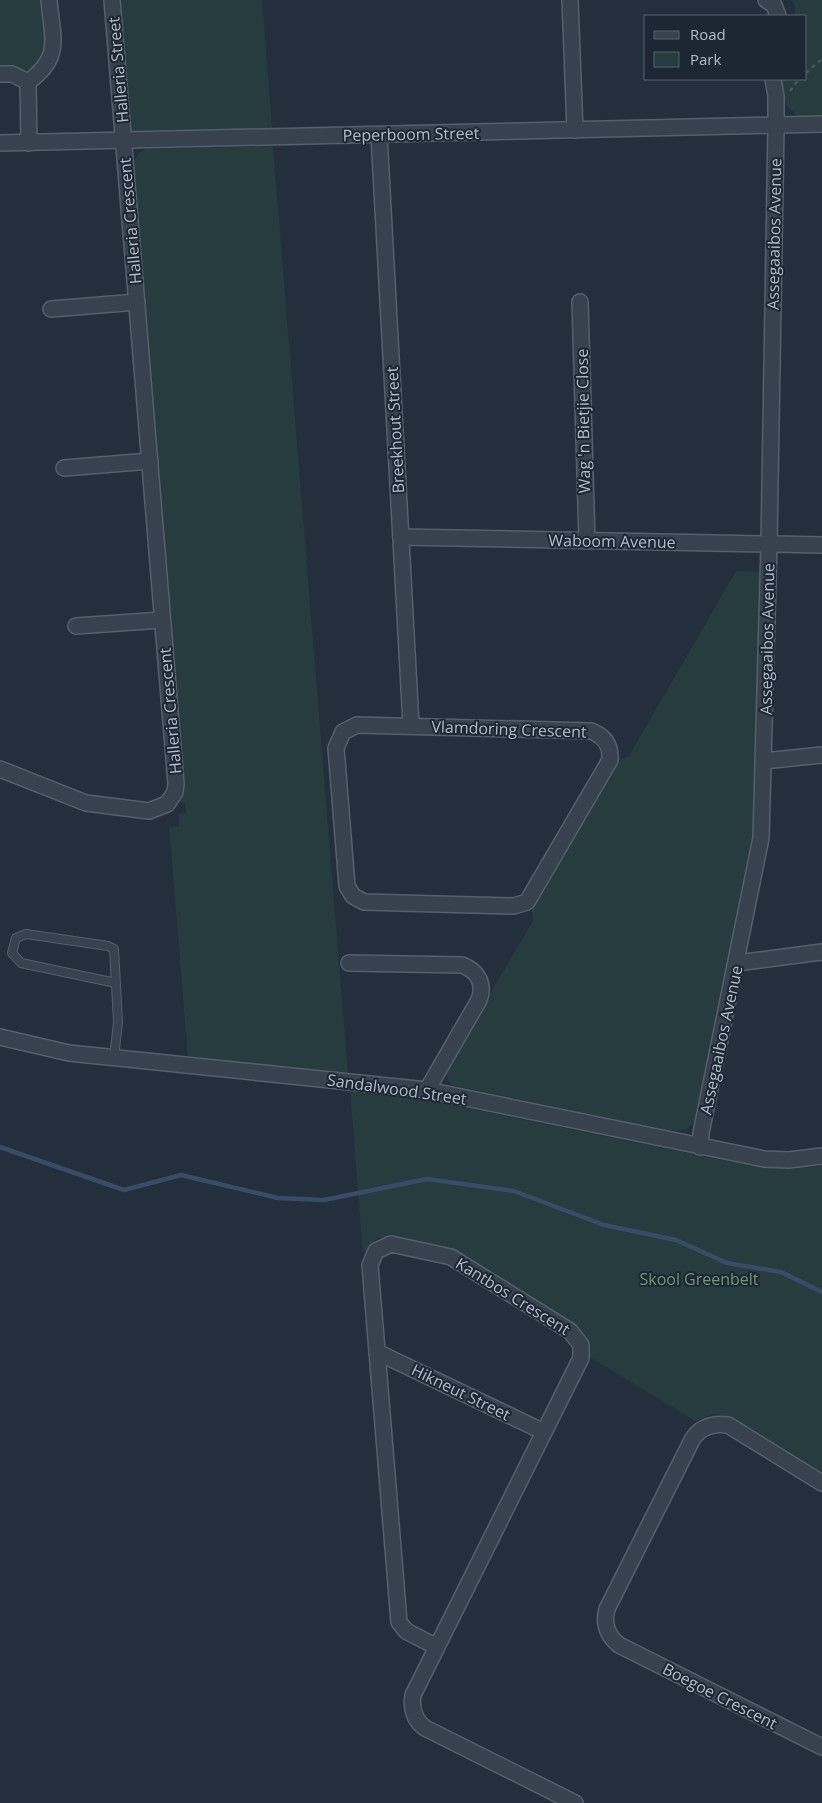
<svg xmlns="http://www.w3.org/2000/svg" width="822" height="1803" viewBox="0 0 822 1803" font-family="'Open Sans',sans-serif">
<style>
.green{fill:#263c3f}
.lines{fill:none;stroke-linecap:round;stroke-linejoin:round}
.stream{stroke:#394c67;stroke-width:4.5}
.service-casing{stroke:#565f6c;stroke-width:10}
.minor-casing{stroke:#565f6c;stroke-width:18}
.path{stroke:#44595c;stroke-width:2.5;stroke-dasharray:4 4;stroke-linecap:butt}
.service{stroke:#38414e;stroke-width:8}
.minor{stroke:#38414e;stroke-width:15}
.labels{text-anchor:middle;stroke-width:4;stroke-linejoin:round;paint-order:stroke}
.street-label{font-size:16px;fill:#b4bcc9;stroke:#1d2633}
.park-label{font-size:16px;fill:#6b9a76;stroke:#1d2633}
</style>
<rect width="100%" height="100%" fill="#242f3e"/>
<g class="green">
<path d="M0,0H43L46,48C41,75 21,71 0,67Z"/>
<path d="M117,0H262L272,128L132,132L128,124Z"/>
<path d="M792,0H822V116H798L786,105L782,79H806V16H795V7Z"/>
<path d="M273,146L348,1074L188,1057L169,827H179V814L186,813L185,803L177,802L182,787L134,160L139,153L147,149Z"/>
<path d="M736,571L760,572L755,831L694,1122L687,1129L673,1132L452,1085L447,1078L446,1068L533,921L531,906L538,899L615,763L629,756Z"/>
<path d="M350,1091L442,1103L746,1165L791,1169L822,1166V1472L731,1417L714,1414L695,1421L588,1356L587,1343L577,1327C519,1291 448,1233 377,1238L363,1253Z"/>
</g>
<g class="lines">
<path class="stream" d="M0,1147L124,1190L181,1175L278,1198L324,1200L427,1179L514,1191L604,1225L676,1240L727,1263L781,1272L822,1292"/>
<g class="service-casing">
<path id="service" d="M114,1058L118,1022L114,949L108,946L26,934L16,938L12,953L21,963L116,983"/>
</g>
<g class="minor-casing">
<g id="minor">
<path d="M570,0L575,130"/>
<path d="M766,0L774,5L778,16"/>
<path d="M0,74H12L28,82"/>
<path d="M379,135L411,725"/>
<path d="M0,143L822,124"/>
<path d="M29,143L28,82C63,57 52,38 49,0"/>
<path d="M580,302L587,541"/>
<path d="M51,309L137,302"/>
<path d="M64,468L150,461"/>
<path d="M401,537L822,545"/>
<path d="M76,626L162,620"/>
<path d="M357,725L591,731C604,736 611,745 610,760L527,902L514,906L364,902L353,896L347,886L336,748L343,732Z"/>
<path d="M764,761L822,755"/>
<path d="M0,769L86,803L149,811L167,804L175,792L176,784L112,0"/>
<path d="M349,963L462,965C478,971 485,984 479,1000L427,1090"/>
<path d="M737,963L822,952"/>
<path d="M0,1037L69,1053L427,1090L764,1159L789,1160L822,1156"/>
<path d="M700,1147L701,1133L761,838L769,544L776,126V96L773,79"/>
<path d="M377,1352L544,1432"/>
<path d="M822,1483L728,1425C712,1423 700,1427 692,1440L607,1609C603,1624 607,1635 619,1645L822,1747"/>
<path d="M437,1647L406,1631L399,1622L370,1265L376,1251L391,1244L451,1257L570,1331L581,1345V1358L413,1695C411,1709 414,1720 425,1728L575,1803"/>
</g>
</g>
<g class="path">
<path d="M806,73L822,59"/>
<path d="M790,91L799,79"/>
</g>
<use href="#service" class="service"/>
<use href="#minor" class="minor"/>
</g>
<g class="labels">
<g class="street-label">
<text transform="translate(118 70) rotate(-95)" y="6">Halleria Street</text>
<text transform="translate(411 134) rotate(-1)" y="6">Peperboom Street</text>
<text transform="translate(130 221) rotate(-95)" y="6">Halleria Crescent</text>
<text transform="translate(774 234) rotate(-89)" y="6">Assegaaibos Avenue</text>
<text transform="translate(583 421) rotate(-91)" y="6">Wag 'n Bietjie Close</text>
<text transform="translate(395 430) rotate(-93)" y="6">Breekhout Street</text>
<text transform="translate(612 541) rotate(1)" y="6">Waboom Avenue</text>
<text transform="translate(767 639) rotate(-89)" y="6">Assegaaibos Avenue</text>
<text transform="translate(170 711) rotate(-95)" y="6">Halleria Crescent</text>
<text transform="translate(509 729) rotate(2)" y="6">Vlamdoring Crescent</text>
<text transform="translate(721 1040) rotate(-78)" y="6">Assegaaibos Avenue</text>
<text transform="translate(397 1089) rotate(8)" y="6">Sandalwood Street</text>
<text transform="translate(513 1296) rotate(32)" y="6">Kantbos Crescent</text>
<text transform="translate(461 1392) rotate(26)" y="6">Hikneut Street</text>
<text transform="translate(720 1696) rotate(27)" y="6">Boegoe Crescent</text>
</g>
<g class="park-label">
<text x="699" y="1285">Skool Greenbelt</text>
</g>
</g>
<rect x="644" y="15" width="162" height="65" fill="#1d2633" stroke="#59626f"/>
<rect x="654" y="31" width="25" height="8" fill="#38414e" stroke="#59626f"/>
<text x="690" y="40" font-size="15" fill="#b4bcc9">Road</text>
<rect x="654" y="52" width="25" height="15" fill="#263c3f" stroke="#59626f"/>
<text x="690" y="65" font-size="15" fill="#b4bcc9">Park</text>
</svg>
